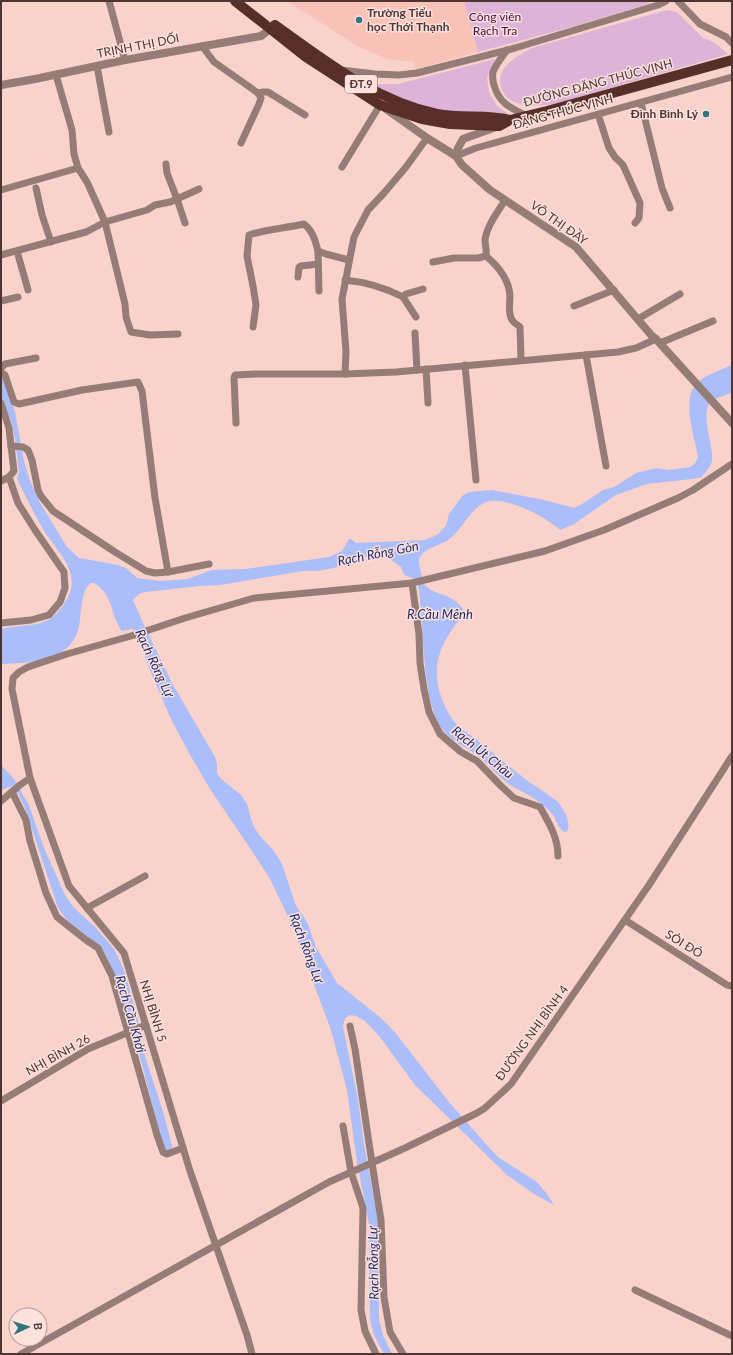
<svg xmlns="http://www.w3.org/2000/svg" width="733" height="1355" viewBox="0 0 733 1355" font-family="Lato,sans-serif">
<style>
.built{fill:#f9c2b7}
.green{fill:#ddb4d7}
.water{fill:#acbefa}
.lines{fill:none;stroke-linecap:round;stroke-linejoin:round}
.minor{stroke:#967c77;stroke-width:7}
.tertiary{stroke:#967c77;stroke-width:8}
.primary{stroke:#582f28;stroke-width:10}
.poi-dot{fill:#307682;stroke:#fce2dd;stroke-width:1.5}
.labels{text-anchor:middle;stroke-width:3;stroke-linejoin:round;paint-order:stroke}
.shield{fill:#fce2dd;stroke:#826965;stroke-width:1}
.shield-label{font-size:11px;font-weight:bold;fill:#4e3531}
.poi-label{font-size:12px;font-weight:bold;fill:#4e3531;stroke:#fce2dd;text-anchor:start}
.park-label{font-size:12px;fill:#4c0e48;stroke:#fce2dd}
.street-label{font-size:12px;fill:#4e3531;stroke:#fce2dd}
.water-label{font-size:13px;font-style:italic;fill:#202c6f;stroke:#fce2dd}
</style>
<rect width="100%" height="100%" fill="#f8d2cb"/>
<path class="built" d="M287,1H464L478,52L416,69L414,62L387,59L359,47Z"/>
<g class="green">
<path d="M464,1H652L648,4L571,27L478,52Z"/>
<path d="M667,10L677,12L703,38L714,42L728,54L555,104C543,105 529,107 517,103C501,98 494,79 506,66C513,58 523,53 532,48Z"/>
<path d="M495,59L487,77L489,92L497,106L508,114L498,115L431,112L367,84H398Z"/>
</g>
<g class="water">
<path d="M732,365V392C725,396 715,397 710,403C700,413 714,447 712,461C711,466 706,472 702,477L692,479L647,484L630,490L616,495L574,524L560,530C546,517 501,492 482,504C468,513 461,531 448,540C440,546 418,549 419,563C419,566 420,569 421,572C422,576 422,580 424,584C435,597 453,592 464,611L463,614C455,626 444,639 440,653C432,675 440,702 453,720C459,728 469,734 477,740C494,754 511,768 529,782C538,788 548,794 557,801C563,808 572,822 567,831L565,832C558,829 557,821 553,815C547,807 538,801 530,796C522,791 513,788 506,782C497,775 489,765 480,757C469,749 455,743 445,733C420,704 425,623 418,585L415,579L404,575L401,567L390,559L381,556H372L351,560L334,568L318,571H303L220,585L200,586L145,592L139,594L133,600L144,625L173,685L214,755L217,763V773L220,778L241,795L247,804L253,825L259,835L274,851L282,864L296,906L307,922L316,947L337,983L382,1019L394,1031L448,1101L485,1143L498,1157L537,1182L547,1194L554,1205L534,1194L507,1175L415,1085L380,1037L365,1021L356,1016L350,1015L346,1018L344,1021L343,1027L358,1099L364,1144L378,1220L379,1319L383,1335L392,1354H384L373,1333L370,1318L369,1224L357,1162L347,1090L331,1030L292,925L270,879L256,857L210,789L189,753L171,719L149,668L136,631L132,629L122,631C110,615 114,595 94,583H91C84,588 84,595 82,602C80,613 81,625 76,636C62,663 27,663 1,664V629C16,625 32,627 46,621C54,618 60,610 65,602C85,573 56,552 42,527C33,512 25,495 17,479L19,472L15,438L12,424L1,396V376L7,386L15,412L24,461L30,481L39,501L67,547L79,558L118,565L126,568L137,578L161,581L187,579L212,570L245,569L329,557L342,551L349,539H351L356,543L425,540L437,535L446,526L449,514L455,506L462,496L469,492L492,490L544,500L574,508L582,504L603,490L614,487L636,473L657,468L668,470L691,467L696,462L698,457C695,437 680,398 698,382C707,374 721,370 732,365Z"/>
<path d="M1,765L14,779L29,805L44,848L64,893L73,907L96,928L114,949L120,961L125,973L137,1016L145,1056L164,1115L172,1146L171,1151H164L142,1064L113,972L106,955L99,946L67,920L58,908L54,896L25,808L18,793L12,786L1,790Z"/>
</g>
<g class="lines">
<g class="minor">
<path d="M109,1L125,60"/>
<path d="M678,1L700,24L726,37L732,43"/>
<path d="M202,46L214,62L258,93L261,98L259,104L241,143"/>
<path d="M507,50C502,57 496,64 493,72C492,77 493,83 495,88C500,104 513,109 527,116"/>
<path d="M97,66L109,132"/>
<path d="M341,70L375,74L399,75L417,73L515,48L658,5L666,1"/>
<path d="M56,75L72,130L74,154L78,168L87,182L105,222L125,304L126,317L131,332L150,335L178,334"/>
<path d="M258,93L263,92H268L305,115"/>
<path d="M641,103L662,188L670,208"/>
<path d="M598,114L609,148L615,157L623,165L640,203L639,218L635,223"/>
<path d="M456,156L476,148L732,77"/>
<path d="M342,167L380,105"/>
<path d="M36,188L42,215L51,242"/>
<path d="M1,190L78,168"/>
<path d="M185,223L177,199L199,189"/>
<path d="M17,251L28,290"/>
<path d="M318,251L319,291"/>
<path d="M1,255L86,232L105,222L147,210L155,205L170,202L177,199L167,173L166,164"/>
<path d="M486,256C498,266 509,279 510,296C510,304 508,311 511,318C512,322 517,324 520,327L521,360"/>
<path d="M433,262L454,258H478L486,256C487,250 485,246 485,240C487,225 498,212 505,200"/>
<path d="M298,277L299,267L301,266L318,264"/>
<path d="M345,280C365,282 384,287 403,297L406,294L423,289"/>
<path d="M403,297L416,317"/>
<path d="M1,301L18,297"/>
<path d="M574,306L614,290"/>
<path d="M638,319L680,294"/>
<path d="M253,327L256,305L253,286L247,256L249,235C267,229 286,228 304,224C313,231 315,240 318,251L326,254L349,260"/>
<path d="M415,333L417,370"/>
<path d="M660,343L713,321"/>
<path d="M586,355L606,466"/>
<path d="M465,365L476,480"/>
<path d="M1,368L5,364L36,358"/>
<path d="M426,369L428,403"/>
<path d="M1,372L5,375L14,402L19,404L82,390L138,382L142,391L155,498L168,572"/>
<path d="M345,374L346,352L342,299L354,237L368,210L384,193L406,167L427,138"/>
<path d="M1,403L9,428L11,446L23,447L28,450L32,460L38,490L41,496L53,511L115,552L146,571L155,573L168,572L209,564"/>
<path d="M236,423L234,378L235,375L256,374H345L396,372L618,352L636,348L656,339"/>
<path d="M1,481L9,477L14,471L11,446"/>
<path d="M412,583L419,634L420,663L424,689L429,712L440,734L461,752L477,761L501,786L514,798L540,807C549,823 558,837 558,856"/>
<path d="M1,623L31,620L49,615L60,602L65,588L64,572L35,530L18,503L9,477"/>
<path d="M12,792L26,820L30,841L46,893L57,917L86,940L98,948L112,976L157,1135L163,1152L167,1154L183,1148"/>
<path d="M1,801L20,785L30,778"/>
<path d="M87,908L145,876"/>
<path d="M625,920L727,985L732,986"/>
<path d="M350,1026L355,1049L372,1163L381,1220L384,1297L390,1332L403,1354"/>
<path d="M1,1101L88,1049L146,1025"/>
<path d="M343,1126L351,1172L363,1208L361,1310L365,1331L376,1354"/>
<path d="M635,1290L732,1336"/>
<path d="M21,1354L329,1182L405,1148L477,1113L485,1108L511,1084L649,885L732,756"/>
<path d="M252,1354L247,1335L190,1171L124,953L69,886L30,778L12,689L13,678L19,672L28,667L67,654L131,636L185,618L254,598L412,583L545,551L604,530L678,498L693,490L732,464"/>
</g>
<g class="tertiary">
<path d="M1,85L35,79L125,60L261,36L274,26"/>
<path d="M386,109L427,138L456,156L462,165L490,190L576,247L652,336L656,339L732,423"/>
<path d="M456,156L458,148L463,139L496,127"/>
</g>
<g class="primary">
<path d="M235,1L306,57L380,105L422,119L450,124L499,126L510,120L547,111L732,60"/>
<path d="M275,25C327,62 374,100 437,114C462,119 486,114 510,120"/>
</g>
</g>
<g class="poi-dot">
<circle cx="359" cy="20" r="4"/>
<circle cx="706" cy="114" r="4"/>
</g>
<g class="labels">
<rect class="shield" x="345" y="75" width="32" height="18" rx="3"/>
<g class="shield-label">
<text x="361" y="88">ĐT.9</text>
</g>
<g class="poi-label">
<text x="367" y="17">Trường Tiểu<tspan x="367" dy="14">học Thới Thạnh</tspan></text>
<text x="698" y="118" text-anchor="end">Đình Bình Lý</text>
</g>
<g class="park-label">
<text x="495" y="21">Công viên<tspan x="495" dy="14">Rạch Tra</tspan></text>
</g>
<g class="street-label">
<text transform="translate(138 46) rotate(-11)" y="4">TRỊNH THỊ DỐI</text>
<text transform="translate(598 83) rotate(-15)" y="4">ĐƯỜNG ĐẶNG THÚC VỊNH</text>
<text transform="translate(563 112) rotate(-15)" y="4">ĐẶNG THÚC VỊNH</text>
<text transform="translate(559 223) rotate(35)" y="4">VÕ THỊ ĐẦY</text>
<text transform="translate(684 944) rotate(32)" y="4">SỎI ĐỎ</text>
<text transform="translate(153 1011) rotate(73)" y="4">NHỊ BÌNH 5</text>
<text transform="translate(532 1033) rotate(-54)" y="4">ĐƯỜNG NHỊ BÌNH 4</text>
<text transform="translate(58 1055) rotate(-29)" y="4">NHỊ BÌNH 26</text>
</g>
<g class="water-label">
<text transform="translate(378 553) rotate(-11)" y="5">Rạch Rỗng Gòn</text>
<text x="440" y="619">R.Cầu Mênh</text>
<text transform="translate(155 663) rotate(65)" y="5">Rạch Rỗng Lự</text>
<text transform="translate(483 752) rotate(39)" y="5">Rạch Út Châu</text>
<text transform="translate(307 948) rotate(69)" y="5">Rạch Rỗng Lự</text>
<text transform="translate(131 1014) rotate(74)" y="5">Rạch Cầu Khởi</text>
<text transform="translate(373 1263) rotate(-91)" y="5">Rạch Rỗng Lự</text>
</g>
</g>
<rect width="733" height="1355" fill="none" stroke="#4e3531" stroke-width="4"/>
<g transform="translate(28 1327) rotate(86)"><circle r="19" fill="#fce2dd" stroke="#b69d98"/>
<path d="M0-3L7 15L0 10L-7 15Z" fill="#307682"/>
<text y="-6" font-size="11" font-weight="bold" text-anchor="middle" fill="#4e3531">B</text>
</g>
</svg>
